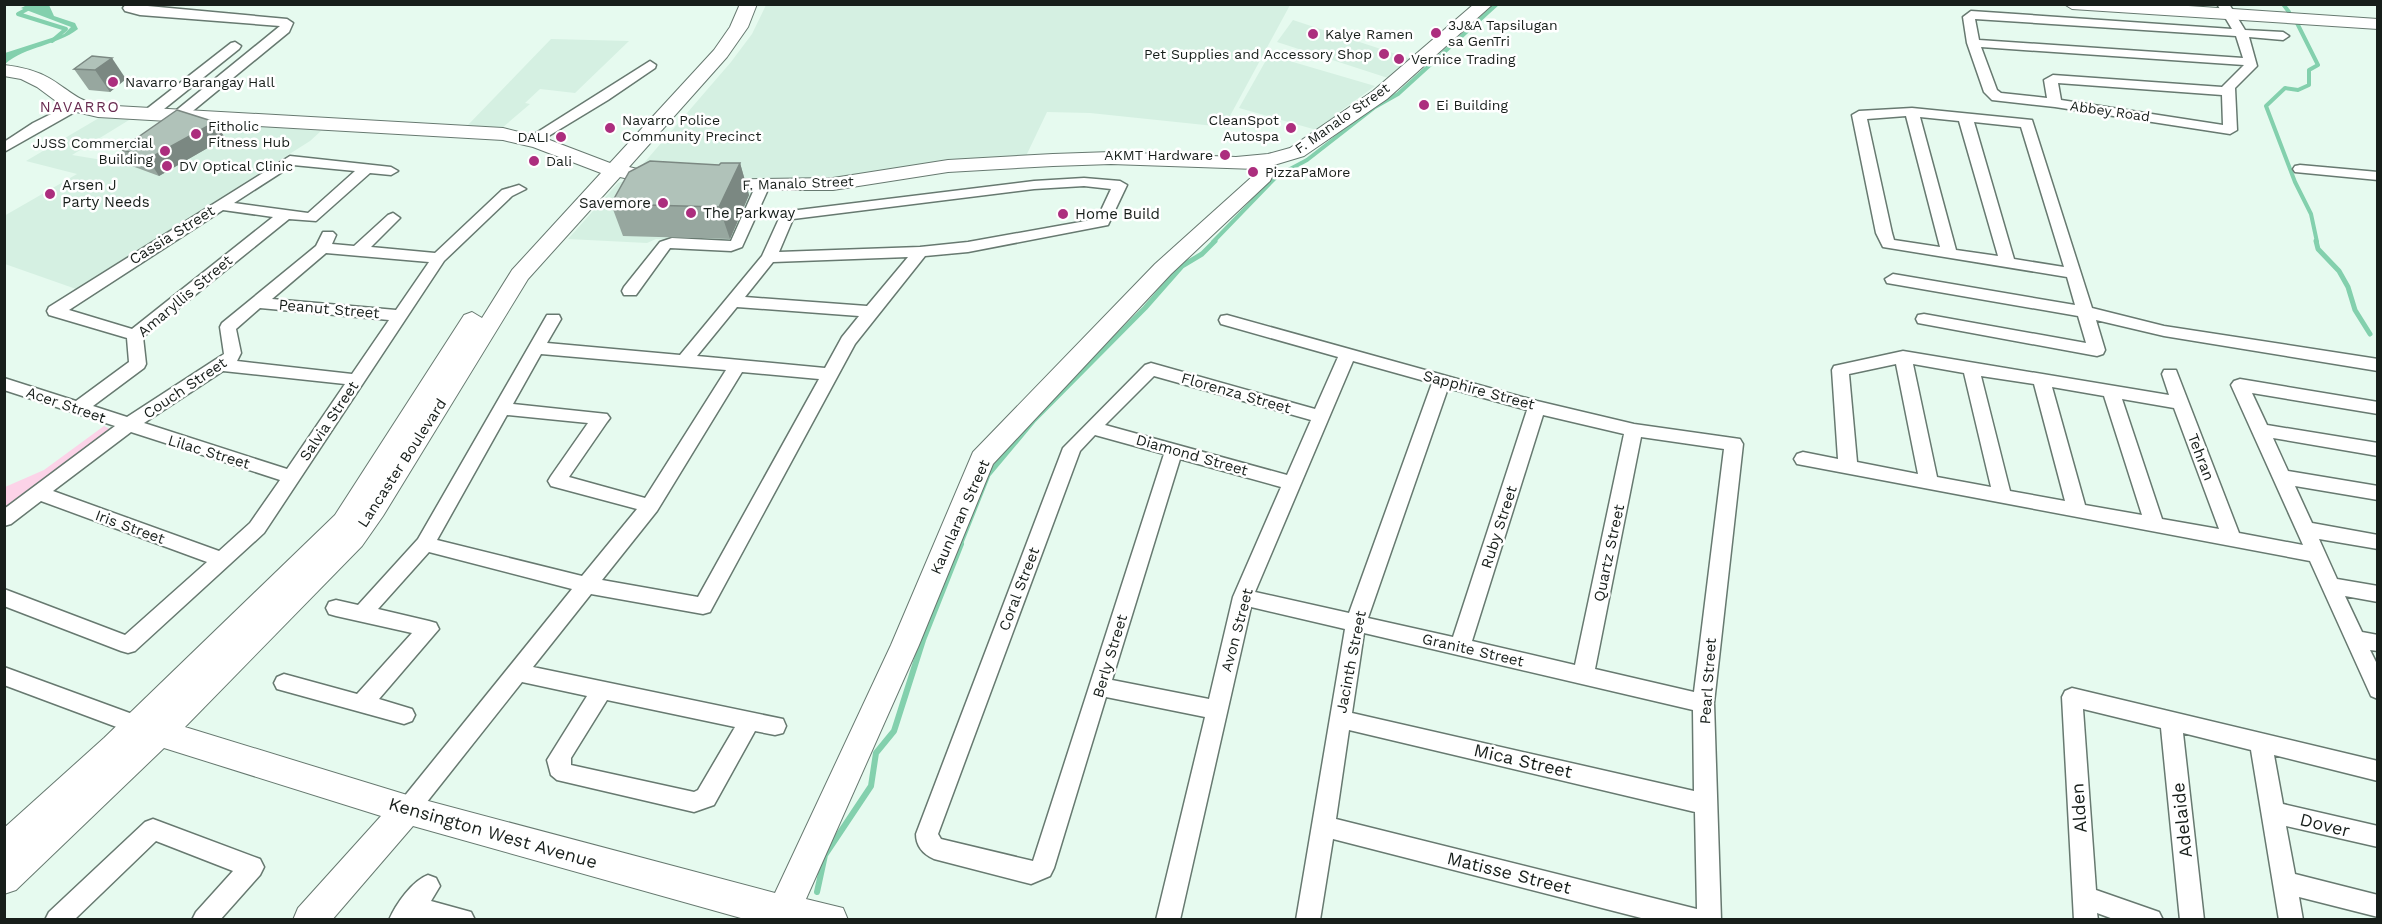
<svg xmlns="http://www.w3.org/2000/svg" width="2382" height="924" viewBox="0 0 2382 924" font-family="'Work Sans',sans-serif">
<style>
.built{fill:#d5f0e2}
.green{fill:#fcd3e8}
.water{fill:#83d0ad}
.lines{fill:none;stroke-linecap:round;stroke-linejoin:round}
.stream-far2{stroke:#83d0ad;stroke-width:4}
.stream-far1{stroke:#83d0ad;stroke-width:5}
.stream{stroke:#83d0ad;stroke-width:6}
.street-casing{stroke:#677970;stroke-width:3}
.secondary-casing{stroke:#677970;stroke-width:2}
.street{fill:#fff;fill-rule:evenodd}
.secondary{fill:#fff;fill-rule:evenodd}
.wall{fill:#97a79f}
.shaded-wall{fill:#7b8882}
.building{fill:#b0c2b9;stroke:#7b8882;stroke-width:1.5}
.poi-dot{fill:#ac2e7e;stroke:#fff;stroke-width:2}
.labels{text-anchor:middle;stroke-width:5;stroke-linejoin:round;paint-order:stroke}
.far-poi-label{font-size:14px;fill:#171e1a;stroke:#fff;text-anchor:start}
.far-street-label{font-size:14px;fill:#171e1a;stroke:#fff}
.far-quarter-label{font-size:15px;letter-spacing:1.5px;fill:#692b50;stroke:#fff}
.poi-label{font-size:15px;fill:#171e1a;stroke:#fff;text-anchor:start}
.street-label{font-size:15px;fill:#171e1a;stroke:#fff}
.near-street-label{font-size:18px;fill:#171e1a;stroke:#fff}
</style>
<rect width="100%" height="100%" fill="#e6faef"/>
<g class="built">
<path d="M766,5H1290L1224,127L1090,113L1047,112L1026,156L843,178L742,180L637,171L731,62L752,34Z"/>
<path d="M1293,20L1411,59L1391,79L1277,42Z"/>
<path d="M551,39L629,41L575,93L540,89L525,103L530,104L502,128L466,127Z"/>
<path d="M1269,55L1375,86L1338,113L1320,131L1239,108Z"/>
<path d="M104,115L134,117L72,155L133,165L194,121L321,131L310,141L76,289L5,264L4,216L77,174L26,161Z"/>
<path d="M627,180L765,190L741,242L656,239L647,243L568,239L618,183Z"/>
</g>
<path class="green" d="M104,426L110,429L5,509V487L44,470Z"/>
<path class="water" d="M27,5H49L54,16L75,23L78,29C56,46 26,46 5,64V53L64,34L71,27L21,8Z"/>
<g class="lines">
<g class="stream-far2">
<path d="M37,4L18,14L66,29L52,41"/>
<path d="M2283,4L2289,12"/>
<path d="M2297,23L2318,65L2309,70V85L2298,90L2285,88L2266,106L2295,182L2311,214L2317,242"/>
<path d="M1213,242L1277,176L1307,160L1375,107L1398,94L1497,4"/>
</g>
<g class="stream-far1">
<path d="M2316,241L2318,249L2339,271L2348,287L2355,310L2370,334"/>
<path d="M960,545L988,475L1034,420L1145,308L1182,266L1202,254L1215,241"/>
</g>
<path class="stream" d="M817,892L825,855L871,786L876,753L894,731L923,640L961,544"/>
<g class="street-casing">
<g id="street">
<path d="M126,4L287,19L293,23L289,32L183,119H173L171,116L173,113L280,26L140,15L125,11L123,8Z"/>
<path d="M2217,4H2229L2245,30L2283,32L2289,36L2283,40L2249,37L2257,66L2235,88L2237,130L2230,134L2055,107L1992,100L1984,92L1967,43L1963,17L1971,11L2232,29ZM1975,19L2236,36L2243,58L1979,40ZM1981,47L2244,65L2222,87L2053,75L2044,80L2047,98L2001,93L1997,90ZM2058,83L2222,95L2223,125L2061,100Z"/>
<path d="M235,42L241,46L239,49L154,117H144L142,114L144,111L231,43Z"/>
<path d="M650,61L656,65L655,68L608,100L537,143L532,144L525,140Z"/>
<path d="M75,102L80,103L82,106L80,109L4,152V142L33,123Z"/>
<path d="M1912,108L2032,120L2092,308L2164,326L2378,359V371L2164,336L2096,320L2105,350L2103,354L2097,356L1918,323L1916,319L1918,315L1924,314L2086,343L2078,316L1887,283L1885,279L1893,274L2075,305L2067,277L1883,247L1876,233L1852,115L1859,111ZM1906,116L1940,247L1894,240L1892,233L1867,119ZM1920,117L1959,121L1998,256L1956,250ZM1974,122L2021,127L2064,267L2014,259Z"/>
<path d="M290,156L391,167L398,171L391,175L370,173L316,221L289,219L143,337L146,364L144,368L93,406L127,417L224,354L220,327L222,323L316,246L323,232H333L336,235L332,244L354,246L388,215L393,213L400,218L371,247L435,253L502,190L519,185L526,189L512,196L444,261L264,533L135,651L128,653L121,651L4,606V589L125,635L207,562L41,501L11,524L4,526V509L115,426L4,390V378L76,401L129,362L127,338L49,315L47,311L49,307ZM293,165L355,171L308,213L234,203ZM223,210L273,217L132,329L69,310ZM326,253L429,262L396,310L272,299ZM260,308L389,320L352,374L237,361L241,353L236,329ZM223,371L345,384L287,469L144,423ZM131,432L280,480L250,523L219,551L53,491Z"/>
<path d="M2300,165L2378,172V180L2295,172L2293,169L2295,166Z"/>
<path d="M1084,178L1120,181L1127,185L1108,225L968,252L925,256L855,344L710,612L703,614L591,594L533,667L783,719L786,726L783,733L775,735L755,731L714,805L694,812L557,780L551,775L547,760L587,696L522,682L415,817L407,820L399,817L396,810L399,803L572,589L429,552L378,609L429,621L436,623L439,629L379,699L412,709L415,715L412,721L404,724L277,689L274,683L277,677L284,674L357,694L412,633L336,616L329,614L326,608L329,602L336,600L358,605L418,539L547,315H559L561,319L547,343L680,355L762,256L782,212L1034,181ZM1084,186L1111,189L1097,219L968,242L920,247L779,252L793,219L1034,189ZM908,257L867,306L745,297L773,262ZM737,307L859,316L842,337L825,368L697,356ZM541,354L726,370L645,498L569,477L607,422L610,418L607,414L513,404ZM742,372L819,379L698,597L602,580L657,511ZM507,415L588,423L551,476L548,481L551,486L637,509L582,576L437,540ZM607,700L735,727L698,790L694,792L571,765V758Z"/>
<path d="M763,181L770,185L742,247L731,251L670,248L636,295H624L622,291L624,287L660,242L672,238L731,241L756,185Z"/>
<path d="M1227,315L1537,401L1634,424L1740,439L1743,444L1714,703L1721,920H1649L1333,839L1320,920H1296L1345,629L1251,607L1180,920H1156L1205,717L1106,697L1054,868L1050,876L1031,884L934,859C923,854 916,846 916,834L1063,448L1145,365L1151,363L1315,409L1338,357L1221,324L1219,320L1221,316ZM1353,361L1432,383L1349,613L1255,592ZM1154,376L1311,420L1287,475L1105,425ZM1448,388L1527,410L1453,637L1368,618ZM1543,415L1624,434L1575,665L1472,641ZM1095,435L1164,454L1033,861L941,839L938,834L1080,451ZM1641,437L1724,449L1694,692L1595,669ZM1180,459L1281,487L1233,597L1209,699L1112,680ZM1364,633L1693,710L1694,791L1352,713ZM1349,730L1695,812L1697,909L1336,819Z"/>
<path d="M1903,351L2169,395L2162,374L2164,370H2176L2239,533L2303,545L2231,385L2234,381L2240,379L2378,402V414L2252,393L2267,425L2378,443V456L2273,438L2288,471L2378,486V500L2295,486L2312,523L2378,535V549L2319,539L2337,579L2378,586V602L2345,596L2362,632L2378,635V651L2370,650L2378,666V699L2371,696L2310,561L1797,464L1794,459L1797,454L1803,452L1838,459L1832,370L1834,366ZM1896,364L1918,474L1857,462L1849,374ZM1913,364L1964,373L1991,487L1937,477ZM1981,376L2034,384L2065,501L2010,491ZM2052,387L2104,396L2142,515L2085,505ZM2122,399L2174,408L2219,529L2162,519Z"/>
<path d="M4,667L146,719L149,726L146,733L138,735L4,685Z"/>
<path d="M2072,688L2378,761V781L2274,755L2283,804L2378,826V847L2286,826L2295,874L2378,895V917L2299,897L2303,920H2279L2251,750L2183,733L2204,920H2180L2161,728L2083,709L2096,890L2159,912L2163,920H2116L2097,913L2098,920H2074L2062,697L2065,691Z"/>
<path d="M153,819L260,859L264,867L260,875L220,920H192L196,912L233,871L156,841L74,920H45L49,912L145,822Z"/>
<path d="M428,875L436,878L440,886L431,901L471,912L475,920H389C396,904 412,881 428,875Z"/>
</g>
</g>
<g class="secondary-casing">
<g id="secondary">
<path d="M740,4H757L748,27L727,57L629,167L667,176L670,180L667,184L660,186L620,177L528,279L383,516L362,546L185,727L417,798L775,893L891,645L973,452L1155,264L1254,175L1256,169L1111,164L1053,166L948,172L833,190H711L704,188L701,184L704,180L833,178L948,160L1053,154L1111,152L1236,157L1268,154L1290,148L1373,91L1474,4H1493L1387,99L1304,156L1274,165L1276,169L1270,181L1171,274L993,464L919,645L806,899L843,908L848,920H748L413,826L332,920H293L298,908L381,816L164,748L16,890L4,894V828L104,738L335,515L464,315L472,312L482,318L512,270L601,173L533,147L503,140L98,117L68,110L37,87L21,79L4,76V65C21,67 35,70 49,78C68,89 76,100 98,105L503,128L547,139L610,163L714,50L730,27Z"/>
<path d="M2064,4H2159L2378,19V29L2072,9Z"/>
</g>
</g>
<use href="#street" class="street"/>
<use href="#secondary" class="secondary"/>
</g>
<g class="wall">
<path d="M92,56L126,79L110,92L89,90L74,69Z"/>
<path d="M215,122L225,138L159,176L132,166L121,149Z"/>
<path d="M740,163L749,195L730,239L623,236L611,204L719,165Z"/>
</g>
<g class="shaded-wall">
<path d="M112,58L126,79L110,92L95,70Z"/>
<path d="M215,122L225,138L159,176L148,159Z"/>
<path d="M740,163L749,195L730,239L719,207Z"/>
</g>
<g class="building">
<path d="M92,56L112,58L95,70L74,69Z"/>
<path d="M177,110L215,122L148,159L121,149Z"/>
<path d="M650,161L719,165L721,163H740L719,207L611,204L629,172Z"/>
</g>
<g class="poi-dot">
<circle cx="1436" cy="33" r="6"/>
<circle cx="1313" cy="34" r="6"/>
<circle cx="1384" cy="54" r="6"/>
<circle cx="1399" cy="59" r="6"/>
<circle cx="113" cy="82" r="6"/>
<circle cx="1424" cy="105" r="6"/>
<circle cx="610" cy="128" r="6"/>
<circle cx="1291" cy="128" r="6"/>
<circle cx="196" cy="134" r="6"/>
<circle cx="561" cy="137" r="6"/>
<circle cx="165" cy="151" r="6"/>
<circle cx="1225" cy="155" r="6"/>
<circle cx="534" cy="161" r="6"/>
<circle cx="167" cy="166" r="6"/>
<circle cx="1253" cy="172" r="6"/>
<circle cx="50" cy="194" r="6"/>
<circle cx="663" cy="203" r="6"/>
<circle cx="691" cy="213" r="6"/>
<circle cx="1063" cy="214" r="6"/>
</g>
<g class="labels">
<g class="far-poi-label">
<text x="1448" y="30">3J&amp;A Tapsilugan<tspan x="1448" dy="16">sa GenTri</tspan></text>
<text x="1325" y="39">Kalye Ramen</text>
<text x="1372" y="59" text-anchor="end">Pet Supplies and Accessory Shop</text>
<text x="1411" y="64">Vernice Trading</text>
<text x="125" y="87">Navarro Barangay Hall</text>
<text x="1436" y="110">Ei Building</text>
<text x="622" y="125">Navarro Police<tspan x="622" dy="16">Community Precinct</tspan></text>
<text x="1279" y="125" text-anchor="end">CleanSpot<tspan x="1279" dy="16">Autospa</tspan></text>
<text x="208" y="131">Fitholic<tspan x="208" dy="16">Fitness Hub</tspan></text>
<text x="549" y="142" text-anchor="end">DALI</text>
<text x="153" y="148" text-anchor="end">JJSS Commercial<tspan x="153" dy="16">Building</tspan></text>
<text x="1213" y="160" text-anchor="end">AKMT Hardware</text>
<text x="546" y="166">Dali</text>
<text x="179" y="171">DV Optical Clinic</text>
<text x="1265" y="177">PizzaPaMore</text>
</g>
<g class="far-street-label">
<text transform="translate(2110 111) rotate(8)" y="5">Abbey Road</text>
<text transform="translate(1342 118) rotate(-35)" y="5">F. Manalo Street</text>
<text transform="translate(798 183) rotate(-2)" y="5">F. Manalo Street</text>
</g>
<g class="far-quarter-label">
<text x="80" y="112">NAVARRO</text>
</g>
<g class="poi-label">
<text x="62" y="190">Arsen J<tspan x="62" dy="17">Party Needs</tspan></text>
<text x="651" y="208" text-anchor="end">Savemore</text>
<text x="703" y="218">The Parkway</text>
<text x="1075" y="219">Home Build</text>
</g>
<g class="street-label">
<text transform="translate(172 235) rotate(-32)" y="5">Cassia Street</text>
<text transform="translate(185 296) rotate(-40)" y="5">Amaryllis Street</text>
<text transform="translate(329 309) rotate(5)" y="5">Peanut Street</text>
<text transform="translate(185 388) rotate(-34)" y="5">Couch Street</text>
<text transform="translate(1479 390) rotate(15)" y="5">Sapphire Street</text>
<text transform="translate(1236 393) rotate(16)" y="5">Florenza Street</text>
<text transform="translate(66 405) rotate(19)" y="5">Acer Street</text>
<text transform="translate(329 421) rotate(-56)" y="5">Salvia Street</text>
<text transform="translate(209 452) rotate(17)" y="5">Lilac Street</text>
<text transform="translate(1192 455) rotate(16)" y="5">Diamond Street</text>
<text transform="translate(2201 457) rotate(69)" y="5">Tehran</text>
<text transform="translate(402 463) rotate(-57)" y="5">Lancaster Boulevard</text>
<text transform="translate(960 517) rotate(-66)" y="5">Kaunlaran Street</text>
<text transform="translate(130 527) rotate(20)" y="5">Iris Street</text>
<text transform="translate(1499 527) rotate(-72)" y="5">Ruby Street</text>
<text transform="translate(1609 553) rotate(-78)" y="5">Quartz Street</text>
<text transform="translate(1019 589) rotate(-69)" y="5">Coral Street</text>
<text transform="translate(1237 630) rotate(-75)" y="5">Avon Street</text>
<text transform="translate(1473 650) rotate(13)" y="5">Granite Street</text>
<text transform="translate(1110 656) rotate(-73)" y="5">Berly Street</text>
<text transform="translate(1351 662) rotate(-79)" y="5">Jacinth Street</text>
<text transform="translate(1708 681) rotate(-86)" y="5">Pearl Street</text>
</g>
<g class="near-street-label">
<text transform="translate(1523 761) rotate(13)" y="6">Mica Street</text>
<text transform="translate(2079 808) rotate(-94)" y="6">Alden</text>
<text transform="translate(2182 820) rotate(-96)" y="6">Adelaide</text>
<text transform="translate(2325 825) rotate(14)" y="6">Dover</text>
<text transform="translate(493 833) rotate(16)" y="6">Kensington West Avenue</text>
<text transform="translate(1509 873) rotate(14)" y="6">Matisse Street</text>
</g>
</g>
<rect width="2382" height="924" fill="none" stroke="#171e1a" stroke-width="12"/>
</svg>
